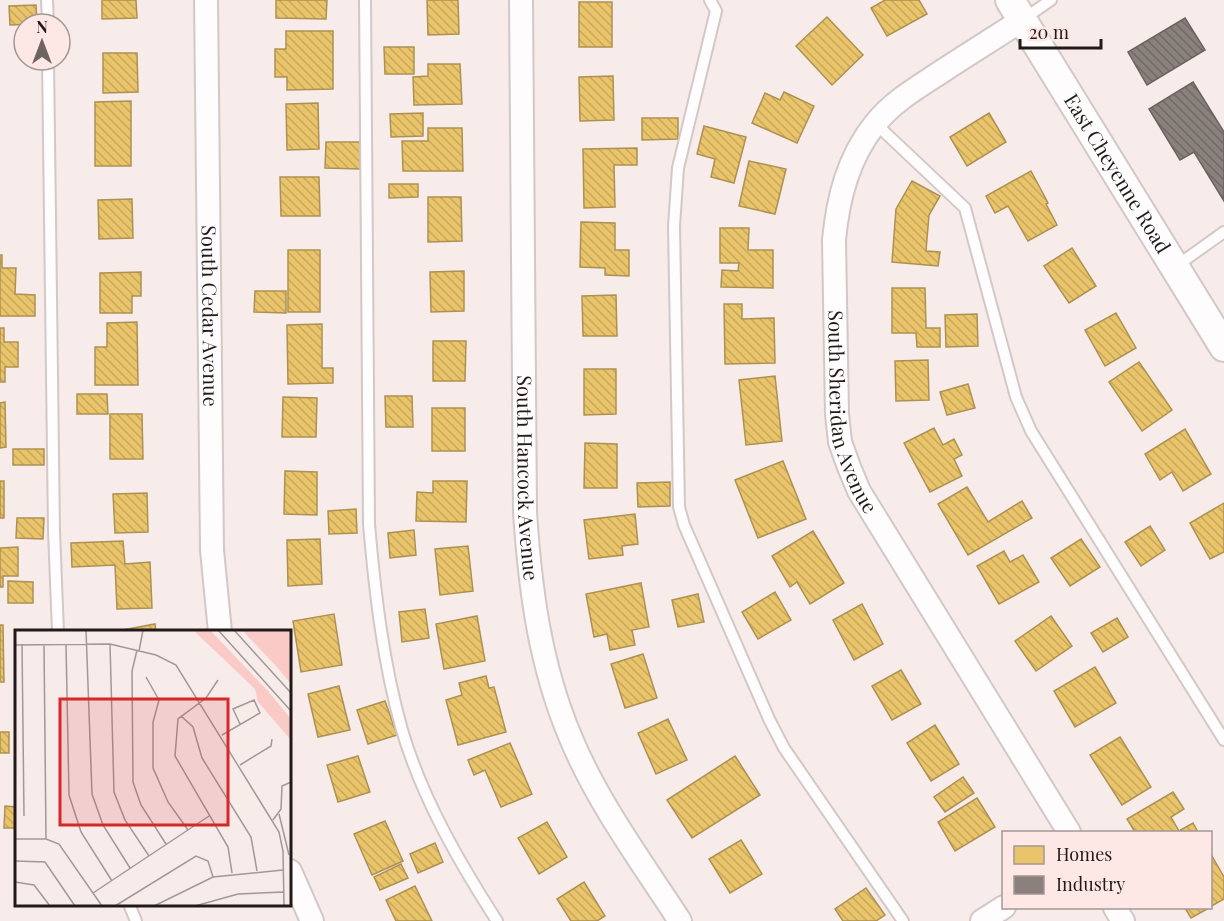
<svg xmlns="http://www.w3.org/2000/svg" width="1224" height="921" viewBox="0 0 1224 921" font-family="'Playfair Display',serif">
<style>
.homes{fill:url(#homes-back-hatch);stroke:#ad9152;stroke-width:1.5}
.industry{fill:url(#industry-back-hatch);stroke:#6b625f;stroke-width:1.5}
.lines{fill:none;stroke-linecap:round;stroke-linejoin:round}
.service-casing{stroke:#d1c8c7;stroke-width:14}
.minor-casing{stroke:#d1c8c7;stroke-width:26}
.tertiary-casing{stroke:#d1c8c7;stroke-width:32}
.service{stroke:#fefcfc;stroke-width:10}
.minor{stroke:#fefcfc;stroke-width:22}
.tertiary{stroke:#fefcfc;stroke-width:28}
.labels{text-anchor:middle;stroke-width:6;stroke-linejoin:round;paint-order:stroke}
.street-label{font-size:20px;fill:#221a1a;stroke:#fde8e6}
.inset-road{fill:none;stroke:#a29897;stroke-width:1.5}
.view{fill:#d62828;fill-opacity:0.15;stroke:#d62828;stroke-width:3}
.inset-edge{fill:none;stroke:#221a1a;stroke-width:3}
</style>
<defs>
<pattern id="homes-back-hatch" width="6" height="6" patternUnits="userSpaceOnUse" patternTransform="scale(1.5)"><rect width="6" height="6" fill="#e9c46a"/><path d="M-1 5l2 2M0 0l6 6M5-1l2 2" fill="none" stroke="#c8a85b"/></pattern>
<pattern id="industry-back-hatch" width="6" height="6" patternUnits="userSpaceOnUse" patternTransform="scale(1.5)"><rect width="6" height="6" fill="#8a817c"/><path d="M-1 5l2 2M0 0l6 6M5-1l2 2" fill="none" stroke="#706965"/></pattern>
</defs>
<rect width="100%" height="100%" fill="#f8eceb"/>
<g class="homes">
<path d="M102,0H136L137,18L102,19Z"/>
<path d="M276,0H327L326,19L276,18Z"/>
<path d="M427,0H458L459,34L428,35Z"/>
<path d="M885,0H919L927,14L887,36L871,8Z"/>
<rect x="579" y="2" width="33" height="45"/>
<path d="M36,5L37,24L10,25L9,6Z"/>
<path d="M827,17L863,55L832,85L796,46Z"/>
<path d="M286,31H333V89L287,90V77H275V49H286Z"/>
<path d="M384,47H414V74H385Z"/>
<path d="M103,53H137L138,92L103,93Z"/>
<path d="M428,64H460L462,104L414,105L413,77L428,76Z"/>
<path d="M613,76L614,120L580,121L579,77Z"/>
<path d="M784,92L814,106L797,143L752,123L765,93L780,100Z"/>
<path d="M131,101V166H95V102Z"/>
<path d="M318,103L319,149L287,150L286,104Z"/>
<path d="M423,113V136L391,137L390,114Z"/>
<path d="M989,113L1006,142L967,166L950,137Z"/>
<path d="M642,118H678V139L642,140Z"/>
<path d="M704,126L746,137L734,183L711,177L715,159L697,154Z"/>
<path d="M428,128H462L463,171H403L402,141H428Z"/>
<path d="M326,142H360V169L325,168Z"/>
<path d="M637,148V165H614L615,207L584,208L583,149Z"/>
<path d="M749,161L786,169L775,214L739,206Z"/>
<path d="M1031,171L1048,203L1046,204L1057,225L1028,241L1008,206L995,213L986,196Z"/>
<path d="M280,177H319L320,216H281Z"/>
<path d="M912,181L940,196L929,215L926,251L940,252L938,266L892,262L896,209Z"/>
<path d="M389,184H418V197L389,198Z"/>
<path d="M428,197H461L462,241L428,242Z"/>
<path d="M132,199L133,238L99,239L98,200Z"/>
<path d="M581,222L615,223V250H629V276L605,275V268L580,267Z"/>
<path d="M720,228H749L748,250H773V288L721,287L722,270L738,271L739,263H720Z"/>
<path d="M1072,248L1096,286L1069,303L1044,266Z"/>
<rect x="288" y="250" width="32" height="62"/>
<path d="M0,255H2V268H16L15,294L35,295V316H0Z"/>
<path d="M464,271V311L431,312L430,272Z"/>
<path d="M141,272V296H132V313H100V273Z"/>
<path d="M892,288H925L926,328H940V347H917L916,333H892Z"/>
<path d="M255,291H286V313L254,312Z"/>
<path d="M616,295L617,336H583L582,296Z"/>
<path d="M724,304H742V319L774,318L775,363L725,364Z"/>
<path d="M1116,313L1136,348L1105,366L1085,330Z"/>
<path d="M977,314L978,346L946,347L945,315Z"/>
<path d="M137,322L138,385H95V347H107V323Z"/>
<path d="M322,324V368H333V383L288,384L287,325Z"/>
<path d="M0,328H4V342H18V367H5V382H0Z"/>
<path d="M433,341H466L465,381H433Z"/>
<path d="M928,360L929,400L896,401L895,361Z"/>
<path d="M1139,362L1172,410L1142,431L1109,382Z"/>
<path d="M584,369H616V414L584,415Z"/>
<path d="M775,376L782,441L746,445L739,380Z"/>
<path d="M968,384L975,408L947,415L940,392Z"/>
<path d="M77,394H107L108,414H77Z"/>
<path d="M385,396H412L413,427H386Z"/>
<path d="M283,397L317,398L316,437H282Z"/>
<path d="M5,402L6,447L0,448V403Z"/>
<rect x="432" y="408" width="33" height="43"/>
<path d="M110,414H142L143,459H110Z"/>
<path d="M934,428L943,445L954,439L962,455L954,459L962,476L930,492L904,443Z"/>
<path d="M1185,429L1211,474L1183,491L1172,472L1160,480L1145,454Z"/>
<path d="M585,443L617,444V488H584Z"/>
<rect x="13" y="449" width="31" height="16"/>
<path d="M783,461L806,519L758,538L735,480Z"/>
<path d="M285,471L317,472V515L284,514Z"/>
<rect x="0" y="481" width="4" height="37"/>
<path d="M433,481H467L466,522L416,521L417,492L433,493Z"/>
<path d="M670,482V506L638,507L637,483Z"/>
<path d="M967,487L988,522L1022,501L1032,518L968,555L938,504Z"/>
<path d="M147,493L148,532L115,533L113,494Z"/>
<path d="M1224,503V552L1210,559L1190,523Z"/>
<path d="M356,509L357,533L329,534L328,511Z"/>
<path d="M635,514L638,544L622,546L623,555L589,559L584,520Z"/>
<path d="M17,518H44L43,539L16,538Z"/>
<path d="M1150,526L1165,550L1141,566L1125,542Z"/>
<path d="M414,530L416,555L390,558L388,533Z"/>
<path d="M813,531L844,583L810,604L797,582L790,587L772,556Z"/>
<path d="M320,539L322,584L288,586L287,540Z"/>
<path d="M1081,539L1100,567L1070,586L1051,558Z"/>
<path d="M123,541L125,564L150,562L152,608L117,609L115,565L72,567L71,543Z"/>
<path d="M468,546L473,591L440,595L435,549Z"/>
<path d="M18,547V576H3V587H0V548Z"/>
<path d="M1004,551L1010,562L1023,555L1039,582L999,604L977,566Z"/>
<path d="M8,581L33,582V603H8Z"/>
<path d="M641,583L649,627L632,630L635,645L610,650L607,634L594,637L586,594Z"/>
<path d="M775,592L791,620L758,639L742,612Z"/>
<path d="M698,594L704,622L678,627L672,600Z"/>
<path d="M862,604L883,644L854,660L833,620Z"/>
<path d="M425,609L429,638L402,642L399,612Z"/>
<path d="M334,614L342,665L301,672L293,621Z"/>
<path d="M477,616L485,661L444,669L436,624Z"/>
<path d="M1051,616L1072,646L1036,671L1015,641Z"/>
<path d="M1117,618L1128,637L1103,652L1091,633Z"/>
<path d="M155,624L156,632H112Z"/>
<path d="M0,625H3L4,682H0Z"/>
<path d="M643,654L657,698L625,708L611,664Z"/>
<path d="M1095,667L1116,703L1075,727L1054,691Z"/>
<path d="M901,670L921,704L892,720L872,686Z"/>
<path d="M486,676L489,688L494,687L506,732L458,745L446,700L462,695L459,683Z"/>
<path d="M339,686L350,730L318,737L308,694Z"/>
<path d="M385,701L397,735L368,744L357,710Z"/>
<path d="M668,719L687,760L656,774L638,733Z"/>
<path d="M935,725L959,764L931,781L907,743Z"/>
<rect x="0" y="732" width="9" height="21"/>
<path d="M1120,737L1151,787L1122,805L1090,755Z"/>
<path d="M510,743L532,794L501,807L485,770L474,775L468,760Z"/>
<path d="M358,756L370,792L338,802L327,765Z"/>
<path d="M735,756L760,795L692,838L667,800Z"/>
<path d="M963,777L974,793L945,812L934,797Z"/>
<path d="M1173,792L1184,809L1171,817L1179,831L1193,823L1198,832H1135L1127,819Z"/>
<path d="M977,798L995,827L955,851L938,822Z"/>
<path d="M5,806L16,807V828H4Z"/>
<path d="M385,821L403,861L372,875L354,834Z"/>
<path d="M547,822L567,857L539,874L518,838Z"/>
<path d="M741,840L762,874L730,893L709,859Z"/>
<path d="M435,843L443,862L418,873L410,854Z"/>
<path d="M1212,856L1224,877V899L1210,907V857Z"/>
<path d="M401,864L408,878L380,890L374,877Z"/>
<path d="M584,882L605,916L597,921H571L557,899Z"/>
<path d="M415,886L432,921H396L386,900Z"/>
<path d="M866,888L885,915L876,921H843L835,909Z"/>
<path d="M1185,908H1209L1191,918Z"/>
</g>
<g class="industry">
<path d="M1185,18L1205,50L1147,85L1128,52Z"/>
<path d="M1193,82L1224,132V201L1194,152L1180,160L1149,109Z"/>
</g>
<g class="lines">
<g class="service-casing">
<g id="service">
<path d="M47,0L48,24"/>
<path d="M365,0L369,524C375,593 383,663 402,730C422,798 459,862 497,921"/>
<path d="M710,0L716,11L678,168L674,226L679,507L684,525L769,719L784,748L903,921"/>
<path d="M1022,20L1051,0"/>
<path d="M48,60L54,531L58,632"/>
<path d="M876,124L965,208L1016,397L1031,431L1224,740"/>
<path d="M1175,267L1224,232"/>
<path d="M129,904L136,921"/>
</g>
</g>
<g class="minor-casing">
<g id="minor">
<path id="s1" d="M206,0L212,550L220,632"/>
<path id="s2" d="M521,0L525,512C530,589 540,665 570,736C597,802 641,861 680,921"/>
<path id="s3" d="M1022,20C996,37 970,53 944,70C920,86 893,101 875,124C848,158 838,198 834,240L837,414L840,442L849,467L859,491L1069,832"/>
<path d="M290,871L312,921"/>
<path d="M1115,908L1123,921"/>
<path d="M982,921L1004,907"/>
</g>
</g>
<g class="tertiary-casing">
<g id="tertiary">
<path id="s4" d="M1010,0L1224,347"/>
</g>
</g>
<use href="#service" class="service"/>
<use href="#minor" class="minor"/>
<use href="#tertiary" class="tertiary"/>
</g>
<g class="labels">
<g class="street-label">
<text dy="7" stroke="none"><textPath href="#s4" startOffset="204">East Cheyenne Road</textPath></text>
<text dy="7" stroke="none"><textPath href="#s1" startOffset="316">South Cedar Avenue</textPath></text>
<text dy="7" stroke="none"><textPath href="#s3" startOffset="480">South Sheridan Avenue</textPath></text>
<text dy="7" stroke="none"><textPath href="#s2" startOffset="478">South Hancock Avenue</textPath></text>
</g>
</g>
<g transform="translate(15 630)">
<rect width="276" height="276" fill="#f8eceb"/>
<path d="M178,0H195L253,61L276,89V110L243,72L240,59ZM227,0H276V54L261,36Z" fill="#facac7"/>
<path class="inset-road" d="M71,0L77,164L88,195L115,238M203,0L276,81M219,0L276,63M7,14L9,186M29,14L31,209M51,14L54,165L66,202L97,251M95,14L99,162L110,190L134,226M0,15L95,14L141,25L161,35L264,202L268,221L269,276M122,20L117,41L118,152L126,175L151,214M124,21L128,0M131,47L144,70L138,92V138L153,172L173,200M203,50L191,68L163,89L160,126L213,217L217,243M166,86L178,97L187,128L236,207L242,241M207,105L245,83L239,70L218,79L225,94M225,135L256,116L257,109M264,184L274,225M258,190L266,179L267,156L276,152M0,209H31L44,214L87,276M0,231L30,232L60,276M0,252L19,255L35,276M78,263L194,186M100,276L181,226L193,231L198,247M139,276L198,247L268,240M180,276L223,264L268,262"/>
<path class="view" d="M45,69H213V195H45Z"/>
<rect width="276" height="276" class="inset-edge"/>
</g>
<rect x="1002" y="831" width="210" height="78" fill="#fde8e6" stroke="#a59694" stroke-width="1.5"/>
<rect x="1014" y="846" width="30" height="18" fill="#e9c46a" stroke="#a59694" stroke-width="1.5"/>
<text x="1056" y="861" font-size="18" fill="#221a1a">Homes</text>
<rect x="1014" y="876" width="30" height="18" fill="#8a817c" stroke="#a59694" stroke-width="1.5"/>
<text x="1056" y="891" font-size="18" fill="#221a1a">Industry</text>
<g transform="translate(42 42)"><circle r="28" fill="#fde8e6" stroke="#a59694" stroke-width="1.5"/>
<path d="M0-4.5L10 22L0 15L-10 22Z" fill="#6d6463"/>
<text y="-9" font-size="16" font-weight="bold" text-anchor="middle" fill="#221a1a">N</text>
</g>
<path d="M1020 39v9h81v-9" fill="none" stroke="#221a1a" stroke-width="3"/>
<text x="1029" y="39" font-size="18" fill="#221a1a" stroke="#fde8e6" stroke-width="4.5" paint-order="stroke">20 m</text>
</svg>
